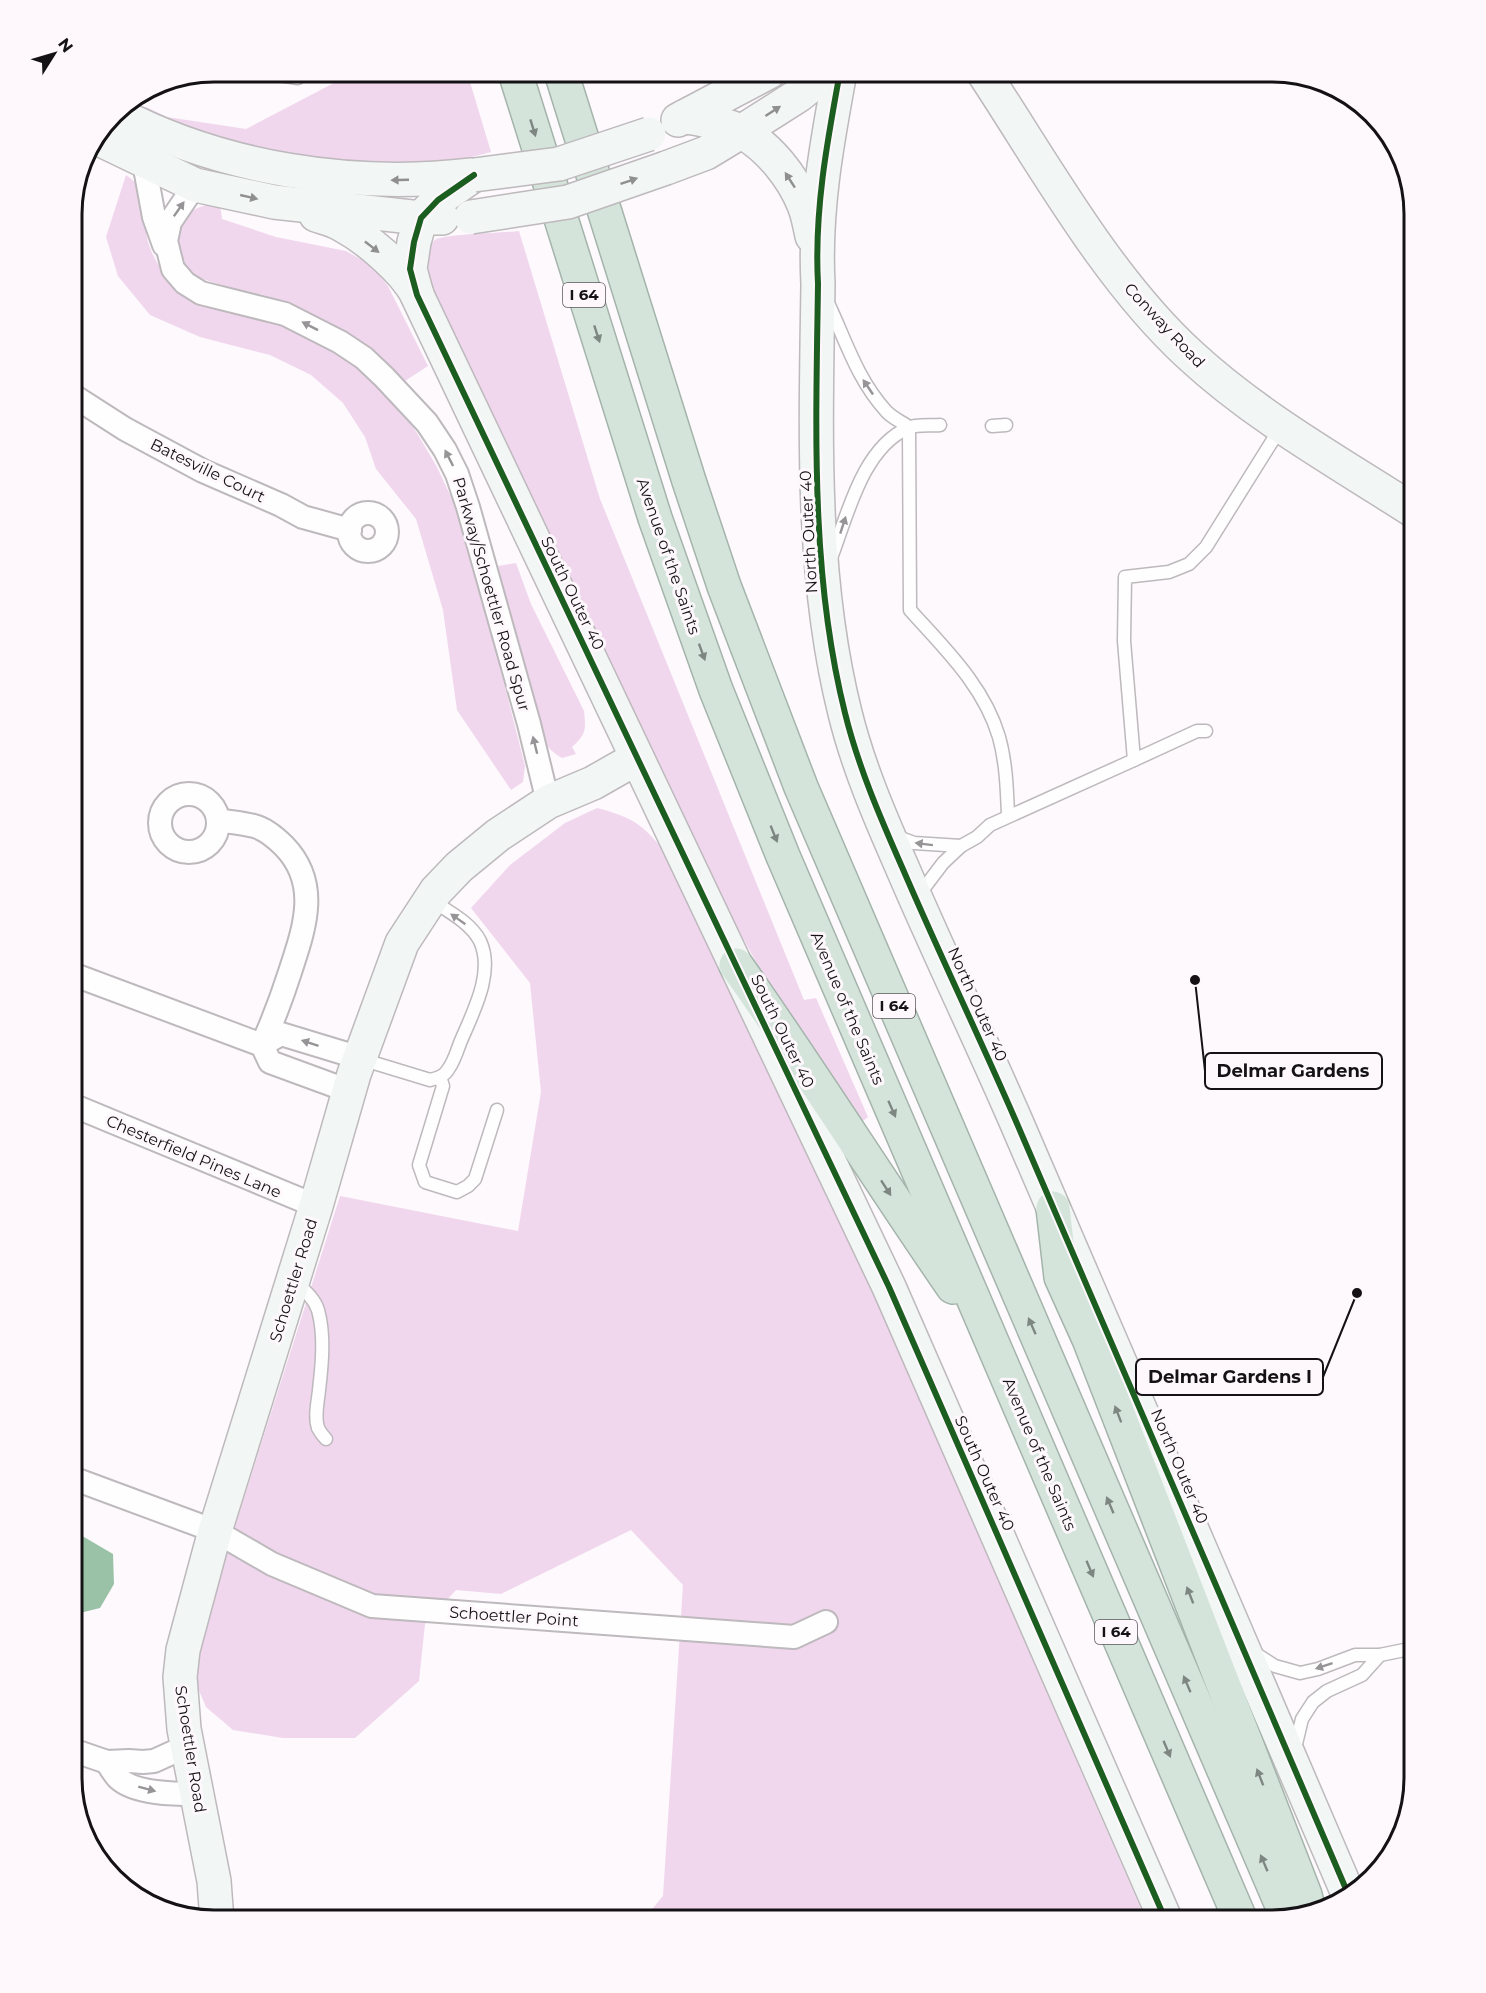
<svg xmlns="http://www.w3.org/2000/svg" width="1486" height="1993" viewBox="0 0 1486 1993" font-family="Montserrat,sans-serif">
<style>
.green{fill:#f1d7ee}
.water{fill:#9ac2a6}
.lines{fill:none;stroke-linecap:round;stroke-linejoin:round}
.lane-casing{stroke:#bdb9bc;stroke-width:15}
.street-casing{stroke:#bdb9bc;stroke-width:26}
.secondary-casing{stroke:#bdb9bc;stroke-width:36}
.highway-casing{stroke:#a4b4ab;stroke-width:36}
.lane{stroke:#fffeff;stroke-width:12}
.street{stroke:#fffeff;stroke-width:22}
.secondary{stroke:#f2f6f4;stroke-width:33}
.highway{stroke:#d4e4db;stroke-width:33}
.secondary-bridge-casing{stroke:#bdb9bc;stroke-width:36;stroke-linecap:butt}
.secondary-bridge{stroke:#f2f6f4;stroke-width:33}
.cycleway-casing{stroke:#fef8fd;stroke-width:10}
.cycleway{stroke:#1b5e20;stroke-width:6}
.oneway{fill:#8f8f90}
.oneway2{fill:#7e8682}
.oneway3{fill:#969496}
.labels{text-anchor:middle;stroke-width:6;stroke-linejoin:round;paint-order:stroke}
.shield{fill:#fef8fd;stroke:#5b575b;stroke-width:1.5}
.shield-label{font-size:15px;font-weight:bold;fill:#151215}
.street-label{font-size:16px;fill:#151215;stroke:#fef8fd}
.rim{fill:none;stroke:#151215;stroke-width:3}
.leader{fill:none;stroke:#151215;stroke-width:2}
.callout-dot{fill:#151215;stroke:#fef8fd;stroke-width:2}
.callout{fill:#fef8fd;stroke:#151215;stroke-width:2}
.callout-label{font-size:18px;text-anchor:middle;font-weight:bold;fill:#151215}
</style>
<rect width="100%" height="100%" fill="#fdf9fc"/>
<g class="green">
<path d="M355,72H467L491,152L468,158L466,166L307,162L232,150L144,116L146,107L167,117L246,129Z"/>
<path d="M126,175C156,196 141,209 147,238C151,255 161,270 171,284L312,336L354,363L395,402L417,433L437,467L464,525L525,766L523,782L511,790L457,710L443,610L416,519L376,469L365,437L343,403L311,375L270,355L200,337L150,315L118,276L106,237Z"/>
<path d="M220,204L222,219L276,237L346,251L371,265L388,286L428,366L405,381L365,345L306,311L264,295L231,288L193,276L184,266L174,237C188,213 191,205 220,204Z"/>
<path d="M519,231L600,499L804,1000L816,998L868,1117L858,1125L769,986L727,909L435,294C430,280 422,252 435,240C442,234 504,233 519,231Z"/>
<path d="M516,563L531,604L584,711C586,731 586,734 572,747L576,754L562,758C550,751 545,745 541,732L498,566Z"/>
<path d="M597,808C636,818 646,827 670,859L847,1232L1146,1921H642L663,1896L683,1585L631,1530L501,1594L456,1590L425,1624L419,1681L355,1738H283L233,1730L206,1707L195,1681L199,1640L340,1196L518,1231L541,1092L530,983L471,908L510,865L565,823Z"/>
</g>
<path class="water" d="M72,1530L113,1554L114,1584L100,1608L80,1613L72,1603Z"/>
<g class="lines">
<g class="lane-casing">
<g id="lane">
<path d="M260,72L298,78L296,72"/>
<path d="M828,303C846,341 857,379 886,411C892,418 902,422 909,427"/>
<path d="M992,426L1006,425"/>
<path d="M909,427L910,610C945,649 984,686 999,737C1006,762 1007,789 1008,815"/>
<path d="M831,558C847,517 862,448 908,428C916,424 930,426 940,425"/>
<path d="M1206,731H1197L1134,760L1124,641L1125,577L1169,572L1189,564L1206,547L1281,427"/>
<path d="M895,836L914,843L961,846"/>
<path d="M918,896L943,863L961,846L977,837L990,825L1134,760"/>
<path d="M361,1059L430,1080C438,1078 445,1076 449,1068C454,1061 457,1051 460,1043C472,1014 495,973 480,941C471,923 448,911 431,900"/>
<path d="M440,1077L443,1086L419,1165L425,1182L457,1192L468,1186L475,1179L497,1110"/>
<path d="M294,1282C304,1289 314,1298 318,1310C325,1335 322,1365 319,1390C318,1402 314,1416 318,1428C320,1432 323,1436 326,1439"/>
<path d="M1253,1652L1275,1666L1300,1673L1318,1669L1355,1655H1380L1414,1648"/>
<path d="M1294,1752L1302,1719L1313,1702L1327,1691L1362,1675L1380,1655"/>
</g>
</g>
<g class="street-casing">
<g id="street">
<path d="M142,152L154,217L164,245"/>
<path d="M195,185L170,222L166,241L173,269L185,283L201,293L285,314L340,342L364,358L384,377L427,423L445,450L457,474L468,507L529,724L548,802"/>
<path d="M72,395L125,429L203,471L281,505L303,517L350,530"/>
<circle cx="368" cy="532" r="19"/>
<circle cx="189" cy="823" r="29"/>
<path d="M218,820C230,822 243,823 254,826C266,829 276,838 284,846C321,884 304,929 290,972C282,997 273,1021 262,1045"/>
<path d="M72,974L262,1045L270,1062L349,1091"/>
<path d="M262,1045L281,1034L360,1058"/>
<path d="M72,1105L316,1206"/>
<path d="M72,1478L215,1531L272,1564L372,1606L794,1637L826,1622"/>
<path d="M72,1750L107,1762L129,1761L143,1762L154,1761L187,1746"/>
<path d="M107,1762C110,1767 114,1774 118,1778C135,1794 175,1794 197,1794"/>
</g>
</g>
<g class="secondary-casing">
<g id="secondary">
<path d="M840,72C827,142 814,212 818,284C816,426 810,574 845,713C858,766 880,817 902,867C938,951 978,1034 1015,1119C1127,1377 1238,1637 1349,1896"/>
<path d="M983,72C1045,166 1107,279 1190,355C1257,417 1338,462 1414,511"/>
<path d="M116,113C222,169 353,189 472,175"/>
<path d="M684,117C699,118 728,125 742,132C769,147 793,177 804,205C808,215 810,226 812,236"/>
<path d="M678,120L769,72"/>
<path d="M97,138L195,185L274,202L421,218H442"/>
<path d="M666,168L706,153L744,130L799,95L828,72"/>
<path d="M474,175L438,200L421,218L414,242L410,269L417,295L889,1287L1166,1921"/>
<path d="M316,215C324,218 334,220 342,225C368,239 403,269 417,294"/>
<path d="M217,1921L214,1881L184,1729L180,1677L183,1650L215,1531L316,1206L354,1074L402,943L436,891L459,867L498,835L548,802L593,783L637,758"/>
</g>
</g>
<g class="highway-casing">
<g id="highway">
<path d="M515,72L655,518L716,690L783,856L1241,1921"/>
<path d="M561,72L689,481L724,586L801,787L1287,1917"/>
<path d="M736,965C811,1071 879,1180 953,1287"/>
<path d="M1053,1208L1061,1277L1089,1339L1305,1895L1309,1911"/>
</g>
</g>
<use href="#lane" class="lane"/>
<use href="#street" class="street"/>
<use href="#secondary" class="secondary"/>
<use href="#highway" class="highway"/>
<g class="secondary-bridge-casing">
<g id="secondary-bridge">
<path d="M474,175L559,164L649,134"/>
<path d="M471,217L568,202L666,168"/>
</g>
</g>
<use href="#secondary-bridge" class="secondary-bridge"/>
<g class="cycleway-casing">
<g id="cycleway">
<path d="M840,72C827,142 814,212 818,284C816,426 810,574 845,713C858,766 880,817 902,867C938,951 978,1034 1015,1119C1127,1377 1238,1637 1349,1896"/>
<path d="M474,175L438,200L421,218L414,242L410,269L417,295L889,1287L1166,1921"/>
</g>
</g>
<use href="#cycleway" class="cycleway"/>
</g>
<defs><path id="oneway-solid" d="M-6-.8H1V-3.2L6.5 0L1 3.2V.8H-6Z" transform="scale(1.5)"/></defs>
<g class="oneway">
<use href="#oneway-solid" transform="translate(773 111) rotate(-33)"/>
<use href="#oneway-solid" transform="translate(400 180) rotate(178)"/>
<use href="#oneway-solid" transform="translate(790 180) rotate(-123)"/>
<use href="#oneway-solid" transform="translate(629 181) rotate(-19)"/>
<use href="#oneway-solid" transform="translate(249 197) rotate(13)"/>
<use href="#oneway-solid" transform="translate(372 247) rotate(38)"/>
</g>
<g class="oneway2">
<use href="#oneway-solid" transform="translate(533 128) rotate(73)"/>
<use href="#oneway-solid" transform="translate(597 334) rotate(72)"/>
<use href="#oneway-solid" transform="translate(702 652) rotate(70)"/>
<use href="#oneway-solid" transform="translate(774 834) rotate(68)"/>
<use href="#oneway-solid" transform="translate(892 1109) rotate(66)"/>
<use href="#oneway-solid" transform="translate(886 1188) rotate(57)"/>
<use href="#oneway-solid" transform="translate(1032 1326) rotate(-114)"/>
<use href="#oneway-solid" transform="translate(1118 1414) rotate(-111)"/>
<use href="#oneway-solid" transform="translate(1110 1505) rotate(-113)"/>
<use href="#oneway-solid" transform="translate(1090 1569) rotate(67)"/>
<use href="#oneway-solid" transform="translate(1190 1595) rotate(-111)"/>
<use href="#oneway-solid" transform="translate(1187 1684) rotate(-113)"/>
<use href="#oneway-solid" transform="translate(1167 1749) rotate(67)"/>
<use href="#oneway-solid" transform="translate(1260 1777) rotate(-111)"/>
<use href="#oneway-solid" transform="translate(1264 1863) rotate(-113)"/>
</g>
<g class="oneway3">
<use href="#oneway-solid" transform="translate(179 209) rotate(-55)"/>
<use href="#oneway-solid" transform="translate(310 326) rotate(-153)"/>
<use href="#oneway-solid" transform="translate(868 387) rotate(-124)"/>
<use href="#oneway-solid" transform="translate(449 458) rotate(-117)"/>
<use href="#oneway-solid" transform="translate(843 525) rotate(-72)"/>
<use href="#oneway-solid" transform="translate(535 745) rotate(-104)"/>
<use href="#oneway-solid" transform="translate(924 844) rotate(-173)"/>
<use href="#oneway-solid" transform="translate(458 919) rotate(-145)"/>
<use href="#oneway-solid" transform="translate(310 1043) rotate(-162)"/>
<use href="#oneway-solid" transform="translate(1324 1666) rotate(162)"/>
<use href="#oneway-solid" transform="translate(147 1789) rotate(15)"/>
</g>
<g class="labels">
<g class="shield">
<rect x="563" y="283" width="42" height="24" rx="4.5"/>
<rect x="873" y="994" width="42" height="24" rx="4.5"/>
<rect x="1095" y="1620" width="42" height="24" rx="4.5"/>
</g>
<g class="shield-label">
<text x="584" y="300">I 64</text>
<text x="894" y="1011">I 64</text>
<text x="1116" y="1637">I 64</text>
</g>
<g class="street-label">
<text transform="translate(1165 325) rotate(47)" y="6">Conway Road</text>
<text transform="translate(208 470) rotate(26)" y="6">Batesville Court</text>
<text transform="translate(808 532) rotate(-93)" y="6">North Outer 40</text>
<text transform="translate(669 556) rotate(71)" y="6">Avenue of the Saints</text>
<text transform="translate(573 593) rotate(64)" y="6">South Outer 40</text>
<text transform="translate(492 594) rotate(74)" y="6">Parkway/Schoettler Road Spur</text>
<text transform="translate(978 1004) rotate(66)" y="6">North Outer 40</text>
<text transform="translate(848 1008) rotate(67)" y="6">Avenue of the Saints</text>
<text transform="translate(783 1031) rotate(64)" y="6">South Outer 40</text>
<text transform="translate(194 1156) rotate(23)" y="6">Chesterfield Pines Lane</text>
<text transform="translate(293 1280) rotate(-73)" y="6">Schoettler Road</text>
<text transform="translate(1040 1454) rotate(67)" y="6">Avenue of the Saints</text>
<text transform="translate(1180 1466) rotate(67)" y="6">North Outer 40</text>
<text transform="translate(985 1473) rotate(66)" y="6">South Outer 40</text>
<text transform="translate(514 1616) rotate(4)" y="6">Schoettler Point</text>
<text transform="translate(191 1749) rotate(81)" y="6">Schoettler Road</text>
</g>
</g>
<path d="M0 0H1486V1993H0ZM214 82H1272A132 132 0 0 1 1404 214V1778A132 132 0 0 1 1272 1910H214A132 132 0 0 1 82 1778V214A132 132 0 0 1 214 82Z" fill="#fef8fd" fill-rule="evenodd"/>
<path class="rim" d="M214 82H1272A132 132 0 0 1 1404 214V1778A132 132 0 0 1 1272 1910H214A132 132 0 0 1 82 1778V214A132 132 0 0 1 214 82Z"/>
<path class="leader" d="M1195 980L1205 1071M1357 1293L1323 1377"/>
<g class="callout-dot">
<circle cx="1195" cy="980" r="6"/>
<circle cx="1357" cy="1293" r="6"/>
</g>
<g class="callout">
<rect x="1205" y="1053" width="177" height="36" rx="6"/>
<rect x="1136" y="1359" width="187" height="36" rx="6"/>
</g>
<g class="callout-label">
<text x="1293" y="1077">Delmar Gardens</text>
<text x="1230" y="1383">Delmar Gardens I</text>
</g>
<g transform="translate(54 54) rotate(53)" stroke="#fef8fd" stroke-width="4.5" paint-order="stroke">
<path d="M0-4.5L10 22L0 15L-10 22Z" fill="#151215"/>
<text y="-9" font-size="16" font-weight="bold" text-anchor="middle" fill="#151215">N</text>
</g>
</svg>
